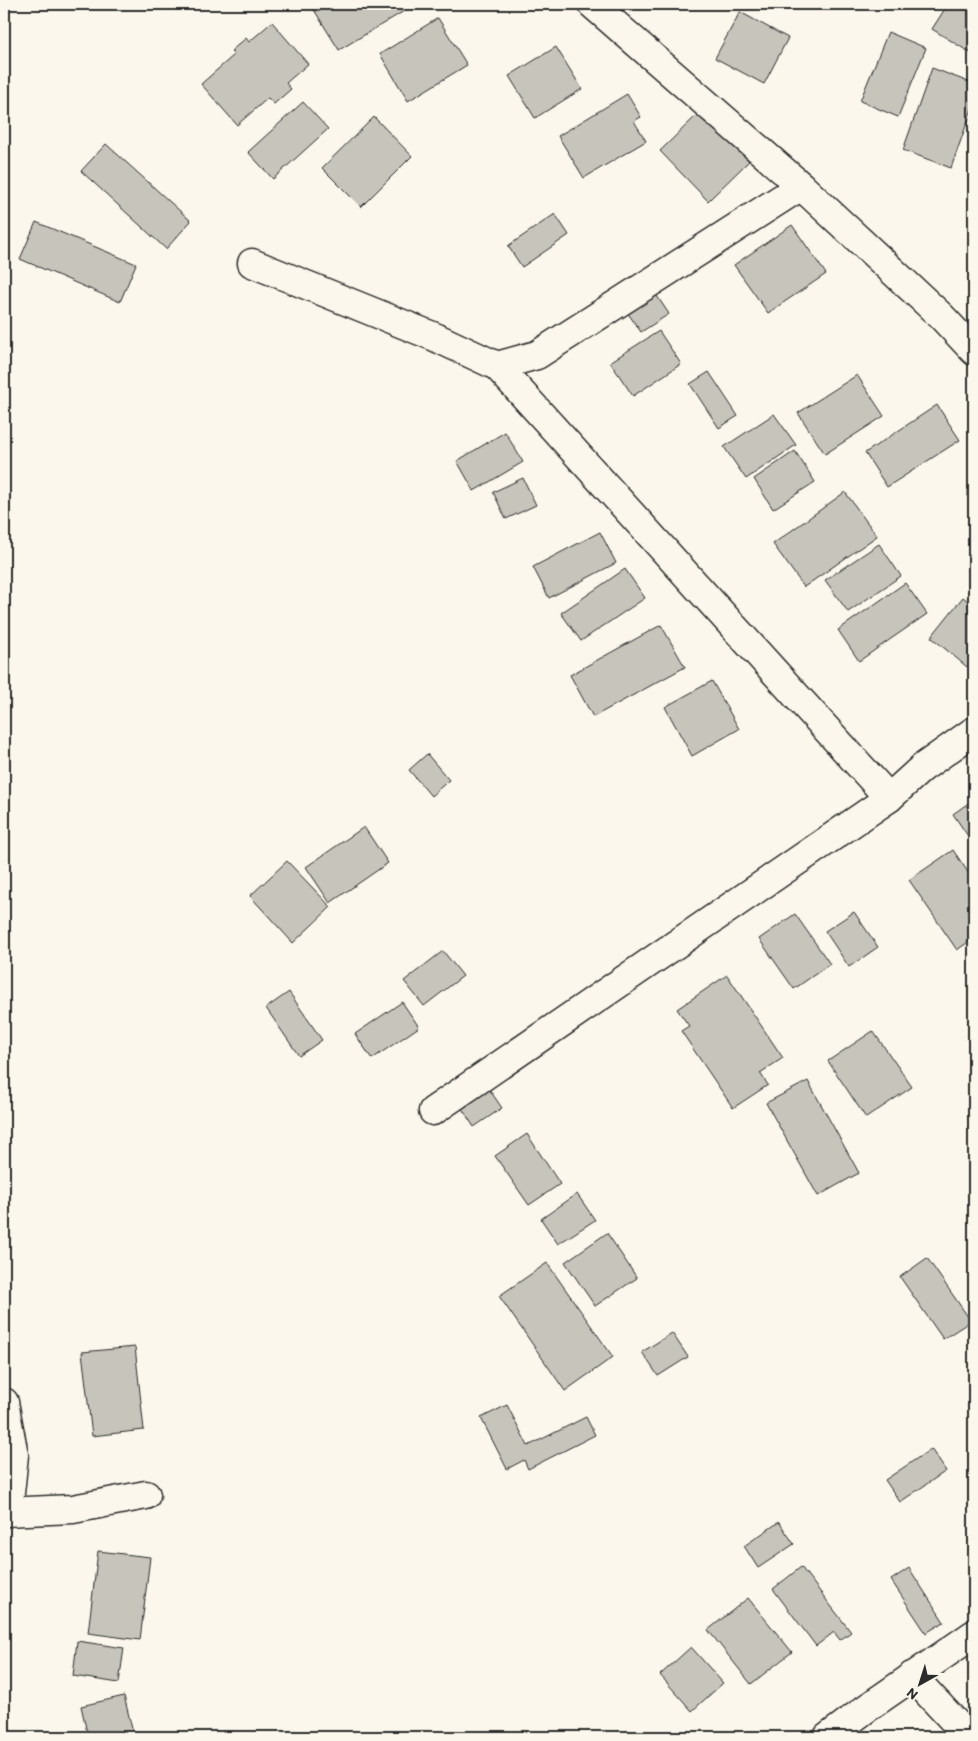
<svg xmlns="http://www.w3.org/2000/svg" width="978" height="1741" viewBox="0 0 978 1741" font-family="Itim,sans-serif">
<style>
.building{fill:#c7c4bc;stroke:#2b2b2b}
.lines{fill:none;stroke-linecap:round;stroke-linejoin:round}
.street-casing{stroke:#2b2b2b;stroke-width:31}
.street{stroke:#fbf7ec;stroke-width:28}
</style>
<rect width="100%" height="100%" fill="#fbf7ec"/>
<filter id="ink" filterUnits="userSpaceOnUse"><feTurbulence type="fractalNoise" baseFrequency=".02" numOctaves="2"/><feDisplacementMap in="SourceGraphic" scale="10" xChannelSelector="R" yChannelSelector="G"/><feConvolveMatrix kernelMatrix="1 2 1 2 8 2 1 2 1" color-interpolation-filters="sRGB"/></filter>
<g filter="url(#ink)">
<g class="building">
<path d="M313,4H416L339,50L311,5Z"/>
<path d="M948,4H974V55L932,29Z"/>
<path d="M740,12L788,38L764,84L715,58Z"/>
<path d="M438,18L467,65L408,101L380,54Z"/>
<path d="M272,22L308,64L286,83L291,89L274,104L268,98L237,125L201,84L234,55L231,51L246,38L249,42Z"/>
<path d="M888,32L926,48L898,117L860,101Z"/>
<path d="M556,47L582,89L535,118L509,76Z"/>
<path d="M932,68L974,84V103L951,168L903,150Z"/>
<path d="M627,94L641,117L634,121L646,141L584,178L558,136Z"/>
<path d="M303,102L328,129L273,179L248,152Z"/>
<path d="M700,112L749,161L708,201L660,151Z"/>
<path d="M374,117L412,156L361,207L322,168Z"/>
<path d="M106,144L191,221L166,249L81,171Z"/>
<path d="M555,214L569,235L522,267L508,246Z"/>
<path d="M36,222L136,264L120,302L20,259Z"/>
<path d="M792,225L826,274L768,313L734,265Z"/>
<path d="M655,293L669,314L641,332L627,312Z"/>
<path d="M659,331L681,364L633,396L610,362Z"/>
<path d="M709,372L738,416L719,428L690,384Z"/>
<path d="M857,375L884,416L825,454L798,413Z"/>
<path d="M937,405L960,440L887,487L865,453Z"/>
<path d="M774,414L796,445L746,479L724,447Z"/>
<path d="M505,432L523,462L474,491L457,461Z"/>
<path d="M795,451L815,482L773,509L754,479Z"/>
<path d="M523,478L536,505L506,519L493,492Z"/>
<path d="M845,492L877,536L804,587L773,544Z"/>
<path d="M600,532L616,563L549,598L533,567Z"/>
<path d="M879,544L901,576L848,612L825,580Z"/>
<path d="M625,569L645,598L581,641L561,613Z"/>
<path d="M905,583L927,614L859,661L838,630Z"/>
<path d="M963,597L974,606V659L967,667L931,637Z"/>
<path d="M661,625L685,667L593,717L570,675Z"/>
<path d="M712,681L739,729L692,756L665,707Z"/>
<path d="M427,754L449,780L431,796L409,770Z"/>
<path d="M974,799V845L953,814Z"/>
<path d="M364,827L388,863L330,903L306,867Z"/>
<path d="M953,850L974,881V938L957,950L909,880Z"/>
<path d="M287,861L331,907L293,943L250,896Z"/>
<path d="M854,912L878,947L849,967L825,931Z"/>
<path d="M795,914L830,964L794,989L759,939Z"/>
<path d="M443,951L463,976L424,1006L404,981Z"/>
<path d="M727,975L783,1058L760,1073L768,1085L733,1108L681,1031L689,1026L677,1009Z"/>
<path d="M289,992L322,1040L299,1056L266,1008Z"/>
<path d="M402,1002L419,1027L372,1059L355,1034Z"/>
<path d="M873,1031L912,1087L866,1118L828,1061Z"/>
<path d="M808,1081L859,1173L818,1196L766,1103Z"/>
<path d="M487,1086L502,1108L474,1127L459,1104Z"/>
<path d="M527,1134L560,1184L529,1205L495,1156Z"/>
<path d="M577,1194L595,1220L558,1244L541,1219Z"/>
<path d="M607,1233L637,1278L595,1306L565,1262Z"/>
<path d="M927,1258L971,1321L943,1339L900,1277Z"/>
<path d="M547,1263L613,1357L565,1391L499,1296Z"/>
<path d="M672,1333L688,1357L658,1376L642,1352Z"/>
<path d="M135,1347L144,1430L92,1436L82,1352Z"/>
<path d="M507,1405L528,1446L586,1417L595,1435L528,1469L524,1460L507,1469L481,1418Z"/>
<path d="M931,1449L946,1471L900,1502L885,1480Z"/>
<path d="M779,1522L794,1544L758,1568L744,1546Z"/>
<path d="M98,1551L150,1557L140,1640L88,1633Z"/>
<path d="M801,1567L851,1632L840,1640L834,1632L816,1646L773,1589Z"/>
<path d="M909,1568L944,1622L926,1633L891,1580Z"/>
<path d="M748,1598L792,1652L751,1684L708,1630Z"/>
<path d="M77,1641L124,1648L119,1683L73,1676Z"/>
<path d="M691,1647L723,1683L692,1711L660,1675Z"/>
<path d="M124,1696L134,1737H88L81,1706Z"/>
</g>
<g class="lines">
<g class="street-casing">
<g id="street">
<path d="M592,4L801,186L942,317L974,351"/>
<path d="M252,263L435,337L497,366L537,355L801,186"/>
<path d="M497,366L889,798"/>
<path d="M433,1111L889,798L922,768L974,731"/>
<path d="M4,1402L14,1455L8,1512"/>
<path d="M4,1512L73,1509L146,1495"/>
<path d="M912,1676L969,1737"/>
<path d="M828,1737L867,1708L974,1634"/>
</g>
</g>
<use href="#street" class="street"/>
</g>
</g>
<rect width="978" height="1741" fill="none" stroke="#fbf7ec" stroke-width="20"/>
<rect x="10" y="10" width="958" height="1721" fill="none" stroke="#2b2b2b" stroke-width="2" filter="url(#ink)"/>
<g transform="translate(920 1684) rotate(219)" stroke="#fbf7ec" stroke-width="4" paint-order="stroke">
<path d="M0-4L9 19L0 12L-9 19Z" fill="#2b2b2b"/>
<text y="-8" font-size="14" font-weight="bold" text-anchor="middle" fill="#2b2b2b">N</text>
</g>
</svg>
